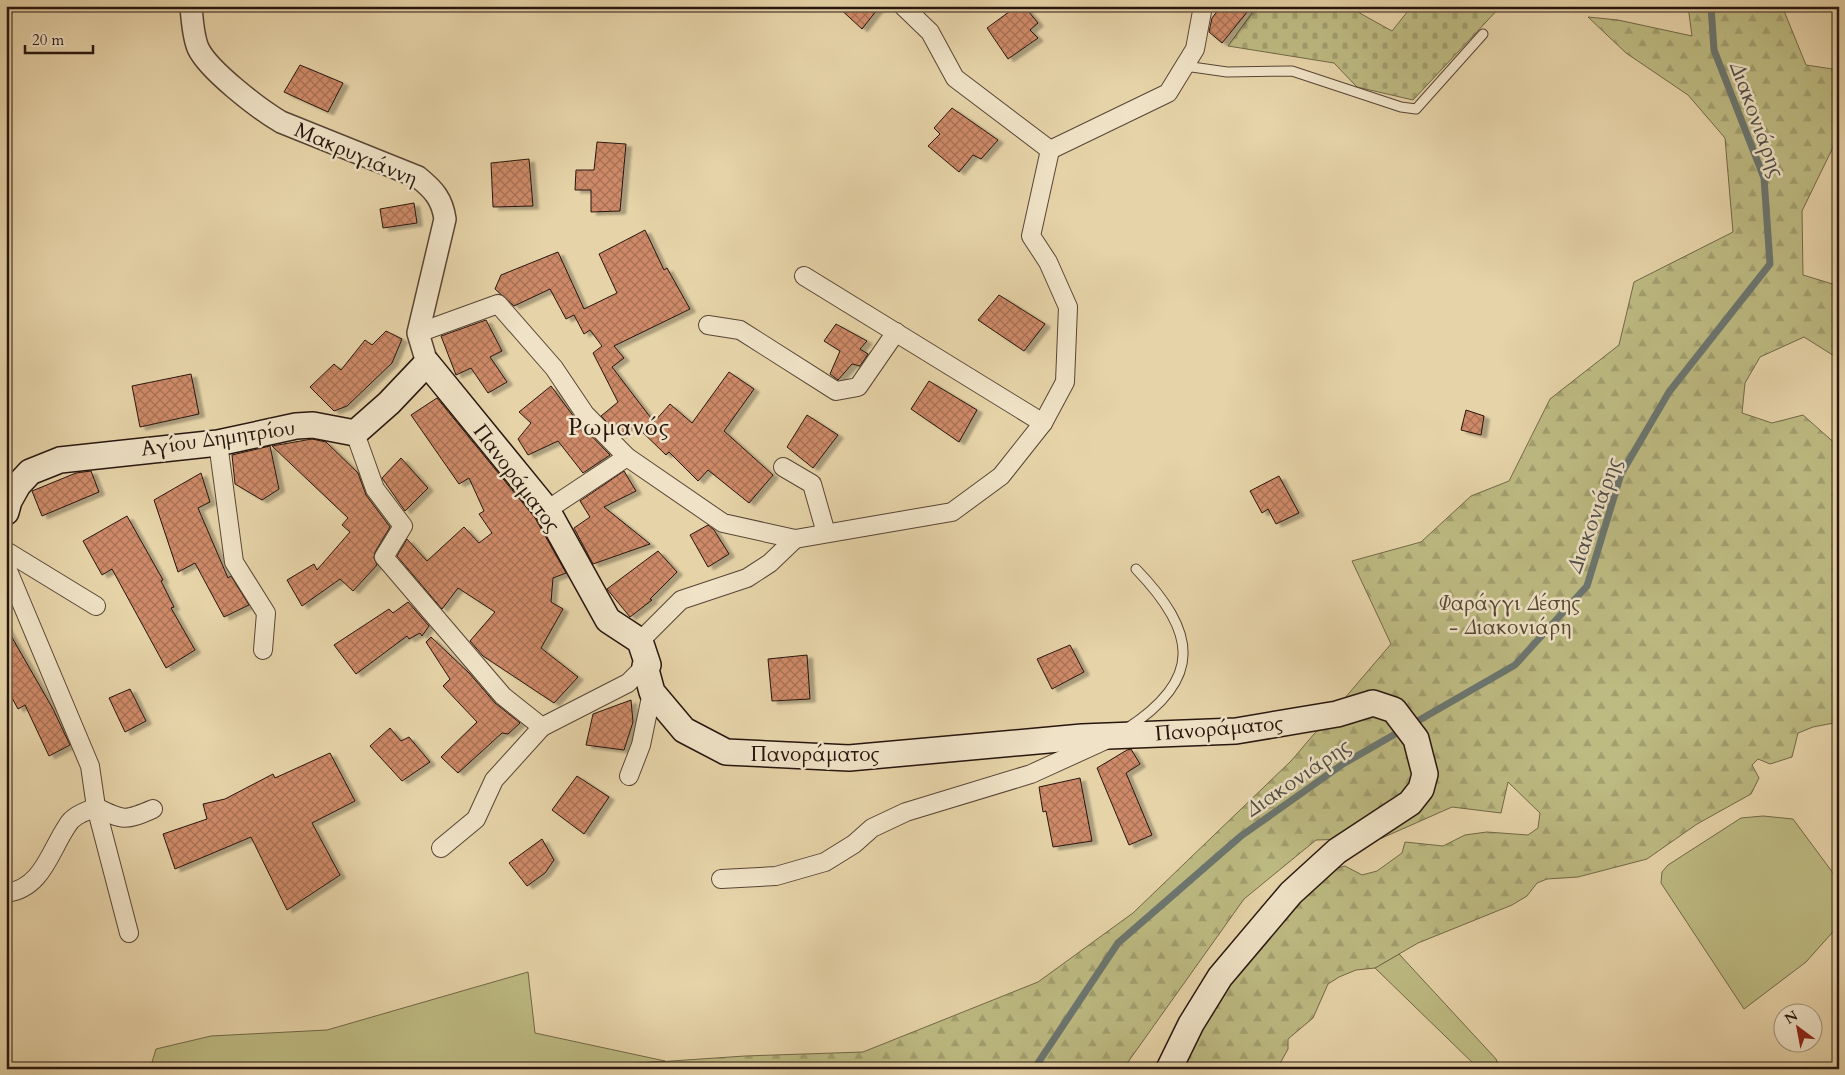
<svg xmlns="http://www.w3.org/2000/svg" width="1845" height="1075" viewBox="0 0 1845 1075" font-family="Cardo,serif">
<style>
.grass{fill:#bdba82;stroke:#726848}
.forest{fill:url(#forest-firs);stroke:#726848}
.cemetery{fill:url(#cemetery-stones);stroke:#726848}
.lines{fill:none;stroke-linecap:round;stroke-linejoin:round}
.stream{stroke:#6b7670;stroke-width:7}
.building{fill:url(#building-cross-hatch);stroke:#28160f;filter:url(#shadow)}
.service-casing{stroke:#584535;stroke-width:11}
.minor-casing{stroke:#584535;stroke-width:20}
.tertiary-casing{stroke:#584535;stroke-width:24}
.secondary-casing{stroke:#28160f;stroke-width:28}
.service{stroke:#efe2c6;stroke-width:9}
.minor{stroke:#efe2c6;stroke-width:18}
.tertiary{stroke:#efe2c6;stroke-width:21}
.secondary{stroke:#efe2c6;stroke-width:25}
.labels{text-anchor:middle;stroke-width:5;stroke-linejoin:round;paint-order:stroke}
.street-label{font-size:21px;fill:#28160f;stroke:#efe2c6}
.park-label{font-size:21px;font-style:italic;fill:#554732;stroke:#efe2c6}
.water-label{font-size:22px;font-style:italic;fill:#4f4e47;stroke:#efe2c6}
.quarter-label{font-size:24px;letter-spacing:1px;fill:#28160f;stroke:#efe2c6}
</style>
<defs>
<pattern id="forest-firs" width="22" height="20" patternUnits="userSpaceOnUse" patternTransform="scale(1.25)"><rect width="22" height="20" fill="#bdba82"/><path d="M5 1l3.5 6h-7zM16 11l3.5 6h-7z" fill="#a29f6f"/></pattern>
<pattern id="cemetery-stones" width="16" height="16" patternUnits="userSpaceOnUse" patternTransform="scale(1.25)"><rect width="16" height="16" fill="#bdba82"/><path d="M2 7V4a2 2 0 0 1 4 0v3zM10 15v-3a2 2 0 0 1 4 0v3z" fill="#a29f6f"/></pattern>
<pattern id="building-cross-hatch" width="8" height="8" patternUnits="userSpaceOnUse" patternTransform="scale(1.25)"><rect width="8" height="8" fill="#ce8a68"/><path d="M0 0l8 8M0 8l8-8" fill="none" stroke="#a77054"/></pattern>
<filter id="shadow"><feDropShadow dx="5.5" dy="3" stdDeviation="1" flood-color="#0004"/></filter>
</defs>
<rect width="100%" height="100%" fill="#e6d3a8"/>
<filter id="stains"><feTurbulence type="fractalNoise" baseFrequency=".004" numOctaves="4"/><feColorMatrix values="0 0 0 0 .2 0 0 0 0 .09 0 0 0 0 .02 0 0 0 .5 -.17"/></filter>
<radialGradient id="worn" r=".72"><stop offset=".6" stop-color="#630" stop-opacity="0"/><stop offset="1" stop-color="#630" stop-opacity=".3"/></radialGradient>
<g class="grass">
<path d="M1763,816L1793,819L1839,881V925L1806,962L1744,1009L1661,883L1662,872L1668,865L1741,818Z"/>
<path d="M1399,954L1496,1059L1500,1069H1479L1375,968Z"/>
<path d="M528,972L535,1033L665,1061L553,1069H150L156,1049L211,1036L327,1030Z"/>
</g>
<path class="forest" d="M1688,6H1782L1806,65L1839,70V135L1802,211L1803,275L1839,286V359L1804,337L1760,357L1745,383L1742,413L1772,423L1803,415L1839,447V722L1813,727L1798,733L1792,757L1770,764L1758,759L1752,765L1759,778L1751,794L1697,824L1647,859L1578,877L1547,879L1537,883L1527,896L1512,905L1418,943L1375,968L1356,970L1339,977L1328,984L1313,1018L1288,1039V1049L1277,1069H1179L1230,974L1326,871L1345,866L1362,875L1377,871L1402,853L1405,842L1443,846L1465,835L1487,832L1528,835L1538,828L1540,813L1508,782L1501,813L1452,807L1382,838L1316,840L1244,899L1123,1069H553L745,1056L863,1052L1038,982L1133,913L1291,761L1391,644L1352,561L1421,542L1471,496L1509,481L1550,399L1619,345L1634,282L1733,232L1725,138L1688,95L1626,53L1588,17L1618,20L1692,36Z"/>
<path class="cemetery" d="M1257,6H1347L1392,31L1412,6H1501L1413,100L1357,87L1334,63L1228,46Z"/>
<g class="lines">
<path class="stream" d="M1034,1069L1118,943L1241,836L1343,764L1515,665L1587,586L1621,474L1669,392L1770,264L1764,178L1714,50L1711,6"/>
</g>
<g class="building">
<path d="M837,6H880L862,29Z"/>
<path d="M1017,6H1024L1038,23L1030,30L1038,38L1008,59L987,28Z"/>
<path d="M1221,6H1252L1222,43L1209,32L1212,18Z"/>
<path d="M300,65L343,83L328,112L284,92Z"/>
<path d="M952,108L998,140L981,159L973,155L959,172L928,146L940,134L934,128Z"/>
<path d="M597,142L626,144L620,211L591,212V190H575L576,170H594Z"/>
<path d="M529,159L533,206L493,207L491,163Z"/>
<path d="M414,203L417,223L383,228L380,209Z"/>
<path d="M645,230L664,270L667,268L690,309L614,346L624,358L612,367L654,422L670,404L692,423L729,372L754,389L724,431L773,475L749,503L708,470L698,481L669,452L666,455L632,422L620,435L601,416L618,402L593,353L602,346L590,330L584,334L574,315L566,319L550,289L514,306L495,289L501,275L558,252L584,309L617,293L599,254Z"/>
<path d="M999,295L1045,324L1024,351L978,320Z"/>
<path d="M486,320L502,351L490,357L507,382L488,393L471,368L456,375L441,336Z"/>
<path d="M836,324L867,341L860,349L868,354L860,366L852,364L838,380L830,374L840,351L824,341Z"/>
<path d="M386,331L402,339L392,363L347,406L334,411L310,387L334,364L341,370L365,340L372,345Z"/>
<path d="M191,374L199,414L140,427L132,386Z"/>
<path d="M929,381L977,410L959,442L911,409Z"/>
<path d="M551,386L577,421L610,455L583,473L558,441L528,455L518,439L531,423L519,412Z"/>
<path d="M437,398L535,518L566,573L553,578L551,602L563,609L541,648L578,677L554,703L483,656L470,641L495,612L458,588L442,609L397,556L407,539L427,561L464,527L479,543L492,533L479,514L484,511L469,478L459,484L411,415Z"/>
<path d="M1466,410L1484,416L1481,435L1461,430Z"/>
<path d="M807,415L838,435L813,468L787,447Z"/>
<path d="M312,439L326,442L358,473L366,495L390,527L375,552L374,558L377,565L353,591L340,579L302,606L287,580L314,564L317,570L350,532L342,525L348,518L272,446Z"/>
<path d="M270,446L279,489L262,500L235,484L232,455Z"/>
<path d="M401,458L428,488L405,511L382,478Z"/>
<path d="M91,471L99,492L42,516L32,491L76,473Z"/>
<path d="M624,471L636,491L604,507L650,544L593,564L574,528L590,517L580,501Z"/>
<path d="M201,473L210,502L198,508L228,578L231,576L249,605L224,617L195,563L178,572L154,500Z"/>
<path d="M1279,476L1299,513L1276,524L1268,509L1262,513L1250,491Z"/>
<path d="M127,516L163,580L161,581L174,607L171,608L195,650L166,668L112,569L102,575L83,541Z"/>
<path d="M708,525L714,530L729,554L708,567L690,535Z"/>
<path d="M658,551L677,572L650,599L652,600L630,617L607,589Z"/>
<path d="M408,602L429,626L422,636L420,633L409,639L407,636L356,674L334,645L389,609L393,613Z"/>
<path d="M6,627L53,709L70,745L49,756L25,705L18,709L6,687Z"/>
<path d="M431,637L469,673L495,703L520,723L508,734L502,733L458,773L441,757L477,722L443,686L450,679L426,642Z"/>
<path d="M1070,645L1084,672L1052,689L1037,659Z"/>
<path d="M807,655L810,699L772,701L768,659Z"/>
<path d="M130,689L146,721L125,732L109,698Z"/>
<path d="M631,700L633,722L624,750L586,745L593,714Z"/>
<path d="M390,728L401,741L409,737L430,762L402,781L370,746Z"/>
<path d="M1131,749L1140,764L1126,773L1152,835L1129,845L1097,768L1127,750Z"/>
<path d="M330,753L355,801L312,823L340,875L287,910L251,837L175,869L163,834L207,819L203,804L225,799L273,774L275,778Z"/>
<path d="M577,776L609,797L584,834L552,810Z"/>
<path d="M1080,778L1092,841L1053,847L1046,811L1043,812L1039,787Z"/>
<path d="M542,839L554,860L545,873L527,886L509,863Z"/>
</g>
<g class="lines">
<g class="service-casing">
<g id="service">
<path d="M1185,66L1227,72L1292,71L1401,107L1416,109L1483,34"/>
<path d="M1126,729C1204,679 1197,632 1136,569"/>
</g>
</g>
<g class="minor-casing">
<g id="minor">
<path d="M903,6L930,32L955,78L1050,150"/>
<path d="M1050,150L1168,93L1195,49L1203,6"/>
<path d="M804,276L1043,423"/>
<path d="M708,325L740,330L836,391L858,387L896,332"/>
<path d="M418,333L498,304L554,368L585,414L627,457L723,523L795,539L952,512L1001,476L1043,423L1065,382L1068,307L1048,262L1031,236L1050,150"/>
<path d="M355,433L375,489L403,526L384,557L503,696L542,727L628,683L645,666"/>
<path d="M218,443L234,562L266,613L263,650"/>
<path d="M783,467L812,484L826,533"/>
<path d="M547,510L627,457"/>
<path d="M6,551L96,606"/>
<path d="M6,566L90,766L96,807L129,933"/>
<path d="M640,641L681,600L747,578L770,563L795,539"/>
<path d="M629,776L641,745L652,692"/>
<path d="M441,848L476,819L494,780L542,727"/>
<path d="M721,879L776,876L825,862L854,844L872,828L906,812L1031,774L1110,738"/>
<path d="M6,893C42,889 50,851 67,826C73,815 85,812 96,807C124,821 125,821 153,809"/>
</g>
</g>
<g class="tertiary-casing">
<path id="tertiary" d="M191,6C192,19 193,36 198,48C208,70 259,109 281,122L418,177C434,190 442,199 445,219L418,333L427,363"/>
</g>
<g class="secondary-casing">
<path id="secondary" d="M6,512L9,501L18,485L30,472L60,460L218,443L296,426L313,425L355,433L389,403L427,363L547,510L608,620L640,641L648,665L645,666L652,692L684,730L726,752L849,758L1082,737L1236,731L1337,714L1373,703L1394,710L1416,739L1425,774L1421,789L1410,803L1337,851L1291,893L1220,977L1191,1024L1169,1069"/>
</g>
<use href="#service" class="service"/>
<use href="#minor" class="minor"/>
<use href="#tertiary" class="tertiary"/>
<use href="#secondary" class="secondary"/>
</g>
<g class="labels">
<g class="street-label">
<text transform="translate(356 154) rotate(23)" y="7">Μακρυγιάννη</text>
<text transform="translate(218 438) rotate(-8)" y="7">Αγίου Δημητρίου</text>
<text transform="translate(517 478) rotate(53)" y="7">Πανοράματος</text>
<text transform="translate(1219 728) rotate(-5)" y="7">Πανοράματος</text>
<text x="815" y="761">Πανοράματος</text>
</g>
<g class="park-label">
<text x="1510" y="610">Φαράγγι Δέσης<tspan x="1510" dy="24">- Διακονιάρη</tspan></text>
</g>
<g class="water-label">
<text transform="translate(1758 119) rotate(70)" y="8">Διακονιάρης</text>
<text transform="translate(1593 515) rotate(-70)" y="8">Διακονιάρης</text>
<text transform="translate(1297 777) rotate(-34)" y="8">Διακονιάρης</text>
</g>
<g class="quarter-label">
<text x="619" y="435">Ρωμανός</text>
</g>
</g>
<rect width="1845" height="1075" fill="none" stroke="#e6d3a8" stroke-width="25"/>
<rect x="8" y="8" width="1830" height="1060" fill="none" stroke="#28160f" stroke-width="2.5"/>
<rect x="12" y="12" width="1820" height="1050" fill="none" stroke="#28160f"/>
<g transform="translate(1798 1028) rotate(328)"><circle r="24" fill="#efe2c6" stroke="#9f907d"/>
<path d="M0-4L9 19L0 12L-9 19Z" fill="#8f2418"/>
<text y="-8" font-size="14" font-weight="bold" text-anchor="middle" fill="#28160f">N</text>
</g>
<path d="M25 45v8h68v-8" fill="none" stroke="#28160f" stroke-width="2.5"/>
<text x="32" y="45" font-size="15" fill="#28160f" stroke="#efe2c6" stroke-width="4" paint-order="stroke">20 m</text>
<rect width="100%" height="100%" filter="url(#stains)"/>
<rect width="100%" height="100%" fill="url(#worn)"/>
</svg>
